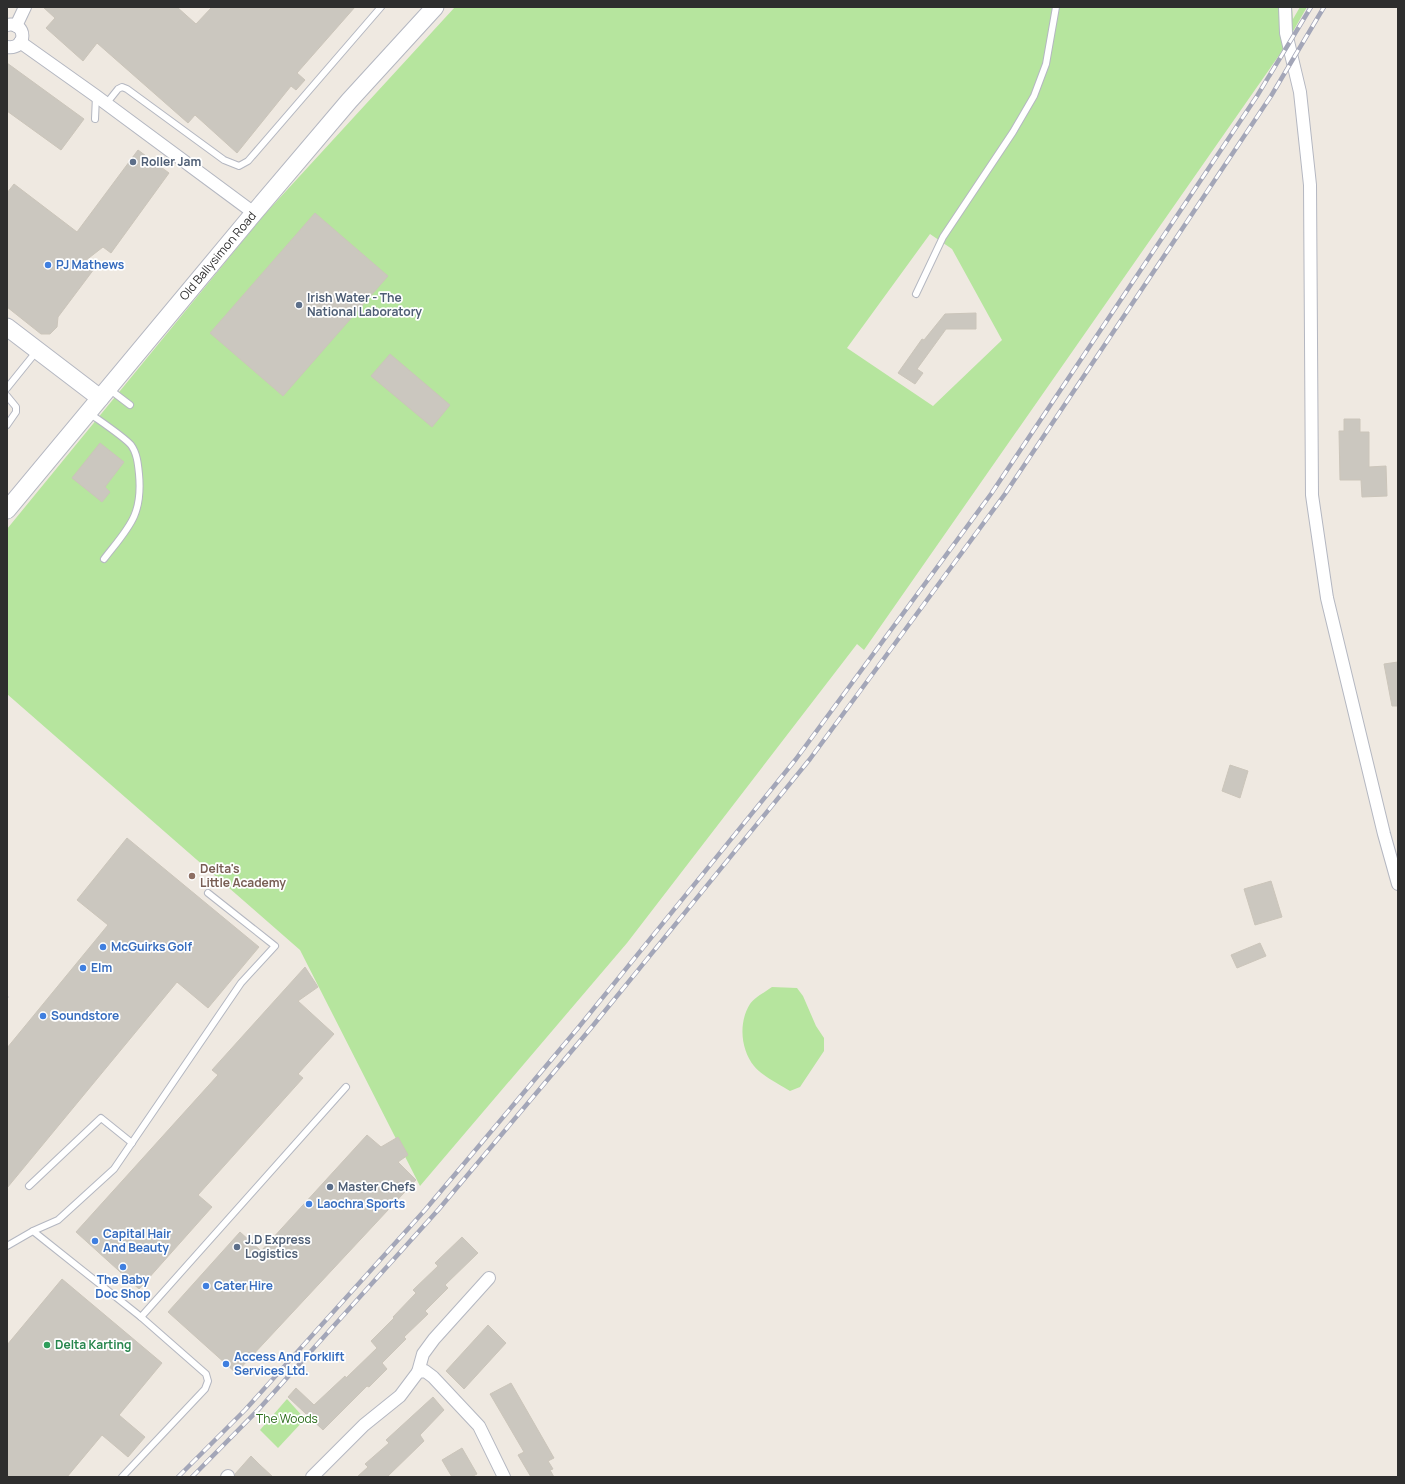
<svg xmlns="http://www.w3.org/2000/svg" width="1405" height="1484" viewBox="0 0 1405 1484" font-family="Manrope,sans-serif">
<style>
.green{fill:#b6e59e;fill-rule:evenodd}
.building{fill:#cbc7bf;stroke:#cbc5ba}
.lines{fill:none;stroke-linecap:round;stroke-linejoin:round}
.lane-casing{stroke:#b4b7c1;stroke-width:8}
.street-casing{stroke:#b4b7c1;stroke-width:14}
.secondary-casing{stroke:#b4b7c1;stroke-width:19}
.path{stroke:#c9c9c9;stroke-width:2.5;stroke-dasharray:3 2;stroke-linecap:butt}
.lane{stroke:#fff;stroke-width:6}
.street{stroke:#fff;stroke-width:12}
.secondary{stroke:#fff;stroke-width:17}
.rail-casing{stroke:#a3a6b8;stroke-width:4.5}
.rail{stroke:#fff;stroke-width:3;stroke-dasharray:9;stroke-linecap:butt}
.service-dot{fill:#5c6f8a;stroke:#fff;stroke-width:1.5}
.shop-dot{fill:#3f7fe0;stroke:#fff;stroke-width:1.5}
.education-dot{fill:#8d6e63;stroke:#fff;stroke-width:1.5}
.leisure-dot{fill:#2e9e5b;stroke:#fff;stroke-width:1.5}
.labels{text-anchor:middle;stroke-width:3.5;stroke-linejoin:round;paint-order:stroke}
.service-label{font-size:12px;font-weight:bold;fill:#4e5e75;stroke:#fff;text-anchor:start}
.street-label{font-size:12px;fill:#2e2e2e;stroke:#fff}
.shop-label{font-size:12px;font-weight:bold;fill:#366cbe;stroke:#fff;text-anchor:start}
.education-label{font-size:12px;font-weight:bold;fill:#785e54;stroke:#fff;text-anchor:start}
.leisure-label{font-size:12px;font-weight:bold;fill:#27864d;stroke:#fff;text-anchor:start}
.park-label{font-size:12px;fill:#2c6e1b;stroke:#fff}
</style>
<rect width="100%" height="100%" fill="#efe9e1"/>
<g class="green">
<path d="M455,7H1292L1293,19L1300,7H1307L1280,54L864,650L857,644L627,943L420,1186L300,950L7,694V529L264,215ZM930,234L952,249L1002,340L933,406L847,348Z"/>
<path d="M772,987L797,988L803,996L816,1026L824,1038V1051L800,1087L790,1091C780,1085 761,1075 754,1066C741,1050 738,1023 750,1004C754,998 765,992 772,987Z"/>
<path d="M287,1399L305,1419L278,1448L260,1430Z"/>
</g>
<g class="building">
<path d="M43,7H177L196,24L212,7H355L297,73L305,80L296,90L291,86L237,153L195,115L188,123L97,43L83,61L46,28L55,18Z"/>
<path d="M7,63L84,119L61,150L7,111Z"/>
<path d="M138,150L169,173L111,253L103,247L85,261L94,269L58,317L57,327L50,334H41L7,307V193L14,184L77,232Z"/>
<path d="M315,213L388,276L283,396L210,333Z"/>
<path d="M976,313V329H946L917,369L923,373L915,384L898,373L922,339L924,340L945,314Z"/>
<path d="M390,354L450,405L432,427L371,376Z"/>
<path d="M1344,419H1360V432H1369V467L1386,466L1387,496L1362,497L1361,480H1340L1339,431H1344Z"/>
<path d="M100,443L124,462L105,487L110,492L102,502L72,478Z"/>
<path d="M1398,662V706H1392L1384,664Z"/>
<path d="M1230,765L1248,771L1240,798L1222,791Z"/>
<path d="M127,838L259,947L208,1008L177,982L7,1188V1048L108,925L77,900Z"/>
<path d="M1271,881L1282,917L1255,925L1244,889Z"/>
<path d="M1260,943L1266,956L1237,968L1231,955Z"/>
<path d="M305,967L318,987L298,1001L334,1034L298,1074L303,1078L198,1195L212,1207L139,1289L76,1232L218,1075L212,1070Z"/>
<path d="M367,1135L381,1147L398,1137L408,1155L398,1162L416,1180L236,1373L168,1312L240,1232L261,1251Z"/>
<path d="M462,1237L478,1253L445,1285L448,1288L425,1311L428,1314L404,1337L406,1339L382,1363L387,1369L369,1387L367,1386L323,1430L288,1397L296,1388L314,1405L345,1376L346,1378L377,1348L371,1341L394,1318L393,1317L416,1293L413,1290L438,1266L435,1263Z"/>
<path d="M62,1279L162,1363L119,1415L145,1437L128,1457L102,1435L67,1477H7V1345Z"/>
<path d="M488,1325L506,1343L464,1389L446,1371Z"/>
<path d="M511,1383L554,1458L548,1461L553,1469L550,1470L554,1477H531L518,1455L524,1452L490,1394Z"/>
<path d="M433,1397L444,1410L420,1435L424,1441L387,1477H357L368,1467L365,1464L389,1443L386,1440Z"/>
<path d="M462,1448L477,1474L471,1477H452L442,1460Z"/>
<path d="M251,1456L260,1465L273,1477H235V1474Z"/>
</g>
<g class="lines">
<g class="lane-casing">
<g id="lane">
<path d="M106,104L118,89L122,87L127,89L224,160L239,166L248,161L381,7"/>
<path d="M95,119L96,96"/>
<path d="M916,294L943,237L1013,132L1034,96L1046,64L1056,7"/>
<path d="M7,388L36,352"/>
<path d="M109,389L130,405"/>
<path d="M7,396L16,407V412L7,425"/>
<path d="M89,413C100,421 123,436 131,445C137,453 138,464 139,474C143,516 128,528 104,559"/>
<path d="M29,1186L101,1118L132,1143"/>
<path d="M33,1231L58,1220L114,1169L241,983L275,946L208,893"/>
<path d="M7,1246L33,1231L141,1317L206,1374L208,1381L205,1389L122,1477"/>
<path d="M141,1317L346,1087"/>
</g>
</g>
<g class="street-casing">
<g id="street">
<path d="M1285,7L1286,33L1300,92L1310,185L1312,495L1327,598L1384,834L1398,884"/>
<path d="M7,25C27,21 28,50 7,47"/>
<path d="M16,26L25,7"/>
<path d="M20,42L96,96L254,213"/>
<path d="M418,1372L423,1354L434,1339L489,1278"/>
<path d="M227,1477L228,1476"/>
<path d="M312,1477L364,1425L400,1396L418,1372L425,1371L433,1377L479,1426L504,1477"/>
</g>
</g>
<g class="secondary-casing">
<g id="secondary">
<path d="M7,327L100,398"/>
<path d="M7,510L254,213L349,101L435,7"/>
</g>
</g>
<path class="path" d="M7,997L8,998"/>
<use href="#lane" class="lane"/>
<use href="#street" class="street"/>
<use href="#secondary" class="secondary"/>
<g class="rail-casing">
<g id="rail">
<path d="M178,1477L245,1410L425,1210L578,1028L796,759L991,494L1257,96L1311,7"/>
<path d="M192,1477L258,1410L439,1209L591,1028L810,759L1005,494L1271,96L1324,7"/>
</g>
</g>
<use href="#rail" class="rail"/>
</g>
<g class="service-dot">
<circle cx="133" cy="162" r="4"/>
<circle cx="299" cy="305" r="4"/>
<circle cx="330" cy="1187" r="4"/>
<circle cx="237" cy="1247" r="4"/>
</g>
<g class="shop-dot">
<circle cx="48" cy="265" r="4"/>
<circle cx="103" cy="947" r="4"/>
<circle cx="83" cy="968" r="4"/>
<circle cx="43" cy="1016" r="4"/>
<circle cx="309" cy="1204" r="4"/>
<circle cx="95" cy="1241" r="4"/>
<circle cx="123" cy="1267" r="4"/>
<circle cx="206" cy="1286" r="4"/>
<circle cx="226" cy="1364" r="4"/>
</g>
<circle class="education-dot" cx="192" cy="876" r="4"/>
<circle class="leisure-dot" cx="47" cy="1345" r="4"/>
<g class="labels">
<g class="service-label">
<text x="141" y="166">Roller Jam</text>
<text x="307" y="302">Irish Water - The<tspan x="307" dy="14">National Laboratory</tspan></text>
<text x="338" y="1191">Master Chefs</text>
<text x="245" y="1244">J.D Express<tspan x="245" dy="14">Logistics</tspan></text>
</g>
<g class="street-label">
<text transform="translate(218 256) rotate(-50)" y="4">Old Ballysimon Road</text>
</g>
<g class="shop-label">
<text x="56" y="269">PJ Mathews</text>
<text x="111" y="951">McGuirks Golf</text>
<text x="91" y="972">Elm</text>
<text x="51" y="1020">Soundstore</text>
<text x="317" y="1208">Laochra Sports</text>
<text x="103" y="1238">Capital Hair<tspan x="103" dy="14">And Beauty</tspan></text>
<text x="123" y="1284" text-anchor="middle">The Baby<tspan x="123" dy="14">Doc Shop</tspan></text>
<text x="214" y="1290">Cater Hire</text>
<text x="234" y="1361">Access And Forklift<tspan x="234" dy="14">Services Ltd.</tspan></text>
</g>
<g class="education-label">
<text x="200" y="873">Delta's<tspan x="200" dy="14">Little Academy</tspan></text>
</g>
<g class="leisure-label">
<text x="55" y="1349">Delta Karting</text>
</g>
<g class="park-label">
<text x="287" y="1423">The Woods</text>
</g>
</g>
<rect width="1405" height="1484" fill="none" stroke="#2e2e2e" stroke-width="16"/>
</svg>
